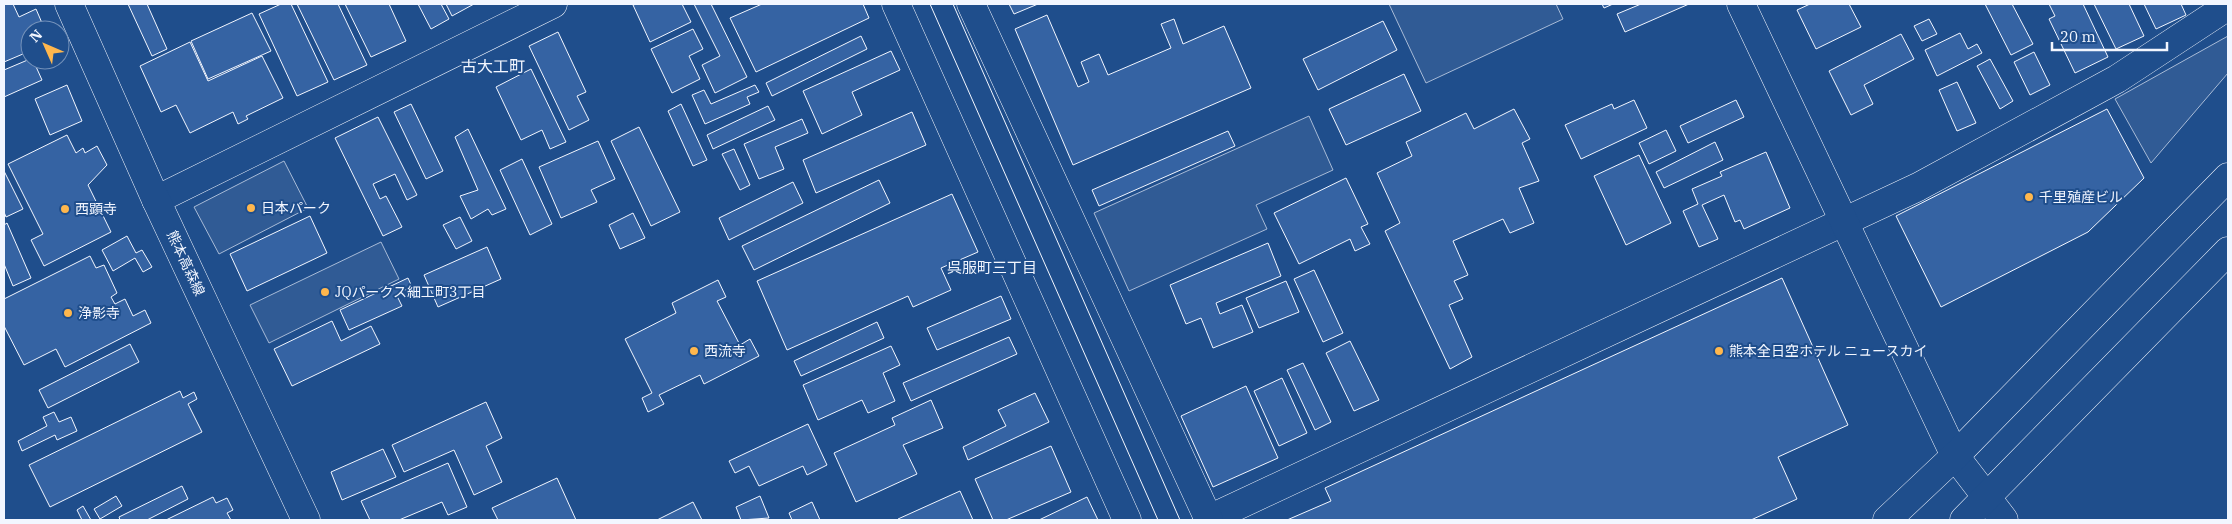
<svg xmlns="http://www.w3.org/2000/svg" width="2232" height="524" viewBox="0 0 2232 524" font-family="'IBM Plex Serif','Noto Sans JP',serif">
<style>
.parking{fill:#305b95;stroke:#a8bbd7}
.building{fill:#3563a3;stroke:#f2f6ff}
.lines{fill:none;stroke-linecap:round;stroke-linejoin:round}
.minor-casing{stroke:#f2f6ff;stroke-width:29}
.tertiary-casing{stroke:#f2f6ff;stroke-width:29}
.primary-casing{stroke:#f2f6ff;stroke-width:29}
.minor{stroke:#1f4e8c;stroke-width:28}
.tertiary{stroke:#1f4e8c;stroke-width:28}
.primary{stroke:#1f4e8c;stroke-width:28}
.tram{stroke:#f2f6ff;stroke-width:1}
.poi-dot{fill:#ffb74d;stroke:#1f4e8c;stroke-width:2}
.labels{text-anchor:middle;stroke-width:4;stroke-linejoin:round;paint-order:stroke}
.poi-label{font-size:14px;fill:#f2f6ff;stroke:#1f4e8c;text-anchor:start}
.street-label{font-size:14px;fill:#f2f6ff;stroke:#1f4e8c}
.neighbourhood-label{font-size:15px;fill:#f2f6ff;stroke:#1f4e8c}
.quarter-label{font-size:16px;fill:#f2f6ff;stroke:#1f4e8c}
</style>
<rect width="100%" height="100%" fill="#1f4e8c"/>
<g class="parking">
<path d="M1389,4H1556L1563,19L1426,83Z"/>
<path d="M2228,36V73L2151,163L2115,99Z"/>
<path d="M1309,116L1333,170L1256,205L1267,229L1129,291L1094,213Z"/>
<path d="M284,161L308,208L219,254L194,207Z"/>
<path d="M381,242L399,279L269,343L250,305Z"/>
</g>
<g class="building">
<path d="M4,4H13L19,17L36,9L45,30H30V51L4,62Z"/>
<path d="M128,4H147L167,49L152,56Z"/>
<path d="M281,4H291L328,82L297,96L259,14Z"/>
<path d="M297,4H338L367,65L334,80Z"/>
<path d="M345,4H389L406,41L371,57Z"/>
<path d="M418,4H441L449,19L431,29Z"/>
<path d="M446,4H474L452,16Z"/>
<path d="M637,4H682L691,22L650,42L633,5Z"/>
<path d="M694,4H711L747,77L715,93L702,65L720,56Z"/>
<path d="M762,4H863L869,18L756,72L730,18Z"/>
<path d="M1009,4H1038L1014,14Z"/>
<path d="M1602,4H1613L1604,8Z"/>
<path d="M1641,4H1689L1625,32L1617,14Z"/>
<path d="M1810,4H1849L1861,27L1816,49L1797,10Z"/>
<path d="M1985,4H2012L2033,44L2011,55Z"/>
<path d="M2049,4H2083L2108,57L2075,73L2049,19L2055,16Z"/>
<path d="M2094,4H2129L2144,36L2116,49Z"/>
<path d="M2144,4H2181L2186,15L2156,29Z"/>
<path d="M252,13L271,51L208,79L191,41Z"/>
<path d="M1047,15L1078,87L1089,82L1081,62L1099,54L1108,75L1171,48L1161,24L1174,19L1183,44L1224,26L1251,88L1073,165L1015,29Z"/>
<path d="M1929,19L1937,34L1922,41L1914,26Z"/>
<path d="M1383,21L1397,50L1318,90L1303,59Z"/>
<path d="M693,29L703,49L689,56L700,79L672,93L651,49Z"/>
<path d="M558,32L586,92L577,96L589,120L569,130L529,46Z"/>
<path d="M1960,33L1968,49L1977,44L1982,53L1937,76L1925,50Z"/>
<path d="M1901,34L1914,59L1864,85L1873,104L1851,115L1829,71Z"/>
<path d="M861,36L867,49L772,96L766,83Z"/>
<path d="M190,42L208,81L262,56L283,98L246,116L248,119L238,124L233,112L190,133L176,105L161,112L140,66Z"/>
<path d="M891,51L900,70L852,92L862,115L822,134L803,91Z"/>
<path d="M2034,52L2050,85L2030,95L2014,62Z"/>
<path d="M30,59L33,60L42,80L4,97V70Z"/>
<path d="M1990,59L2013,101L2000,109L1977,66Z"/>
<path d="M531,69L566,142L550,149L542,130L521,140L496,87Z"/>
<path d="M1404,74L1421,111L1346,145L1329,109Z"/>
<path d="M1957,82L1976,123L1957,131L1939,90Z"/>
<path d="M67,85L82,121L50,135L35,99Z"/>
<path d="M755,85L759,92L747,97L750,104L705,124L692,95L704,90L711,104Z"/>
<path d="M1634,100L1647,128L1581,159L1565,125L1612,104L1614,109Z"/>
<path d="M1736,100L1744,117L1688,143L1680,126Z"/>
<path d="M411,104L443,171L426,179L394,112Z"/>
<path d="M681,104L707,160L693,166L668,111Z"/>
<path d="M768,106L775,120L713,149L707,135Z"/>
<path d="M1514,109L1530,139L1522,143L1539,181L1519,188L1534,223L1510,233L1503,219L1453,241L1468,275L1454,281L1463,299L1449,305L1472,357L1450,369L1385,231L1400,223L1377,173L1412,156L1406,142L1466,113L1474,129Z"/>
<path d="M2107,109L2144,178L2088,232L1941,307L1896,216Z"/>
<path d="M912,112L926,145L816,193L803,160Z"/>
<path d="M378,117L417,195L407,200L395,174L373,184L380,199L386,196L402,227L383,236L335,138Z"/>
<path d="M802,119L808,133L775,147L784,169L759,179L744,144Z"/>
<path d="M639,127L680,212L651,226L611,141Z"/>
<path d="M468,129L506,209L492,215L488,209L471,219L460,196L478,190L455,137Z"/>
<path d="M1666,130L1676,151L1649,164L1639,143Z"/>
<path d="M1228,131L1235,146L1099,206L1092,190Z"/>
<path d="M67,135L76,153L83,148L85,153L97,146L107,165L88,185L111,232L44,266L31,240L43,234L8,164Z"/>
<path d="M598,141L615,179L591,190L597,202L561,218L539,167Z"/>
<path d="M1715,142L1723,160L1664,188L1656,172Z"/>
<path d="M734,149L750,185L740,190L722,154Z"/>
<path d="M1766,152L1790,208L1744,229L1740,220L1735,222L1724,195L1702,205L1718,239L1699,247L1683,211L1698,204L1692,189L1722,176L1720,172Z"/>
<path d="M1639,155L1671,223L1626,245L1594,176Z"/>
<path d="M522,159L552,224L530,235L500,170Z"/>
<path d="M4,171L23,209L6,217L4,212Z"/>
<path d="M1346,178L1368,224L1361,227L1370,244L1355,251L1350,239L1299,264L1274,213Z"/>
<path d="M879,180L890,203L754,270L742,246Z"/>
<path d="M793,182L803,203L729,240L719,218Z"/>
<path d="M952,194L978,252L941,268L951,290L913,307L908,296L787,350L757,281Z"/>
<path d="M633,213L645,238L620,249L609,225Z"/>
<path d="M310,216L327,253L247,291L230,254Z"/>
<path d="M460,217L472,241L456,249L443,225Z"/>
<path d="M7,223L31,278L13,286L4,264V225Z"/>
<path d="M127,236L136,253L142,250L152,267L143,272L135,258L113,271L102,250Z"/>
<path d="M1268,243L1281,276L1216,303L1220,314L1242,305L1253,332L1213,348L1201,318L1186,324L1170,285Z"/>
<path d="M487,247L501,279L438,307L424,275Z"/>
<path d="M90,256L96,268L104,265L117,293L111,297L115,304L125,299L133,316L145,310L151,323L65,367L56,349L24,365L4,326V299Z"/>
<path d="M1314,270L1343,333L1323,342L1294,279Z"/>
<path d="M408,278L412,287L396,294L402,306L349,330L340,310Z"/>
<path d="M1782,278L1848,425L1778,457L1797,499L1751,520H1287L1331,501L1325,488Z"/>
<path d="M718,280L726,297L717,301L740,345L750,339L759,356L704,384L700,375L659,395L664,404L648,412L642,398L652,393L625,339L676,313L672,303Z"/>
<path d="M1286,281L1299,312L1259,328L1246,298Z"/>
<path d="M1001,296L1011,319L937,350L927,328Z"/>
<path d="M332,321L341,341L371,326L380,344L292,386L274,349Z"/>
<path d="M877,322L884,338L801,376L794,361Z"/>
<path d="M1009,337L1017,354L911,401L903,383Z"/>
<path d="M1350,341L1379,400L1354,411L1326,353Z"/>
<path d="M130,344L139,362L48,408L39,390Z"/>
<path d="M891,346L900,365L883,373L895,401L868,413L862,400L818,420L803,385Z"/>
<path d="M1303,363L1331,422L1315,430L1287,370Z"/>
<path d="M1282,378L1307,433L1279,446L1254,391Z"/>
<path d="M1246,386L1278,458L1213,487L1181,416Z"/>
<path d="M180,391L183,398L194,392L197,399L188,404L202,432L50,507L29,465Z"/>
<path d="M1035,393L1049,422L968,460L963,447L1006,426L998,410Z"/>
<path d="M931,400L943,428L903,445L917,474L856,502L834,453L895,425L892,418Z"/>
<path d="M486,402L502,438L486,446L502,482L474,495L454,450L404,472L392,445Z"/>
<path d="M54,412L59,422L71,417L77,431L57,440L55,435L22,451L18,441L47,426L43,417Z"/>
<path d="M808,424L827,465L807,475L803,466L759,486L749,466L735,473L729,461Z"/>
<path d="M1051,446L1071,492L1006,520H993L975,479Z"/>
<path d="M383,449L396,477L342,500L331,472Z"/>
<path d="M448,463L467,507L448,515L442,502L399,520H370L361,501Z"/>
<path d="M557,478L576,520H498L492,508Z"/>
<path d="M182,486L188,499L147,520H120L119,517Z"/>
<path d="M960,491L973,520H899L898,519Z"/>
<path d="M116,496L122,506L100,519L94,509Z"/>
<path d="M760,496L769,518L741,520L736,507Z"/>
<path d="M213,497L216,503L227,498L233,510L227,513L231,520H166Z"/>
<path d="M1087,497L1098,520H1039Z"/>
<path d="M693,502L702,520H657Z"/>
<path d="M812,502L820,520H792L789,513Z"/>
<path d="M83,506L91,520H82L77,510Z"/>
</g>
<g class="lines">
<g class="minor-casing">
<g id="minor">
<path d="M156,200L553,4"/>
<path d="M1207,520L1918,187L2117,79L2228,6"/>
</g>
</g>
<g class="tertiary-casing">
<g id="tertiary">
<path d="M896,4L1127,520"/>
<path d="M971,4L1209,520"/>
<path d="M1741,4L1955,456L2004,520"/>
<path d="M1887,520L1955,456L2228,177"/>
<path d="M1964,520L2228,251"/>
</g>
</g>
<g class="primary-casing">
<path id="primary" d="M69,4L156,200L306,520"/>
</g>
<use href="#minor" class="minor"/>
<use href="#tertiary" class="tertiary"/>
<use href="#primary" class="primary"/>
<g class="tram">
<path d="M930,4L1158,520"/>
<path d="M953,4L1180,520"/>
</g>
</g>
<g class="poi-dot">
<circle cx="2029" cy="197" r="5"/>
<circle cx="251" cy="208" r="5"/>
<circle cx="65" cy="209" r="5"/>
<circle cx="325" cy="292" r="5"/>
<circle cx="68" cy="313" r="5"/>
<circle cx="694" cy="351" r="5"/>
<circle cx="1719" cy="351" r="5"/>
</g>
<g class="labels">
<g class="poi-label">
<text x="2039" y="202">千里殖産ビル</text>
<text x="261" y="213">日本パーク</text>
<text x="75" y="214">西顕寺</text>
<text x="335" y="297">JQパークス細工町3丁目</text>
<text x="78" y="318">浄影寺</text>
<text x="704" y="356">西流寺</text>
<text x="1729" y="356">熊本全日空ホテル ニュースカイ</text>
</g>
<g class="street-label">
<text transform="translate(186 263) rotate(65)" y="5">熊本高森線</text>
</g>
<g class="neighbourhood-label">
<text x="992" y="273">呉服町三丁目</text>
</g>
<g class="quarter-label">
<text x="493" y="72">古大工町</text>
</g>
</g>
<rect width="2232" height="524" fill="none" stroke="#f2f6ff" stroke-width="10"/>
<g transform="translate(45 45) rotate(315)"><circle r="24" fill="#1f4e8c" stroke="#7391ba"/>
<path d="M0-4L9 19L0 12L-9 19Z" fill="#ffb74d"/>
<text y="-8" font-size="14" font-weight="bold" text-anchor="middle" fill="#f2f6ff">N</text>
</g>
<path d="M2052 42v8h115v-8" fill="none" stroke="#f2f6ff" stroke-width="2.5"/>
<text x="2060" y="42" font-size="15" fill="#f2f6ff" stroke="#1f4e8c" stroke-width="4" paint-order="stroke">20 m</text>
</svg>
